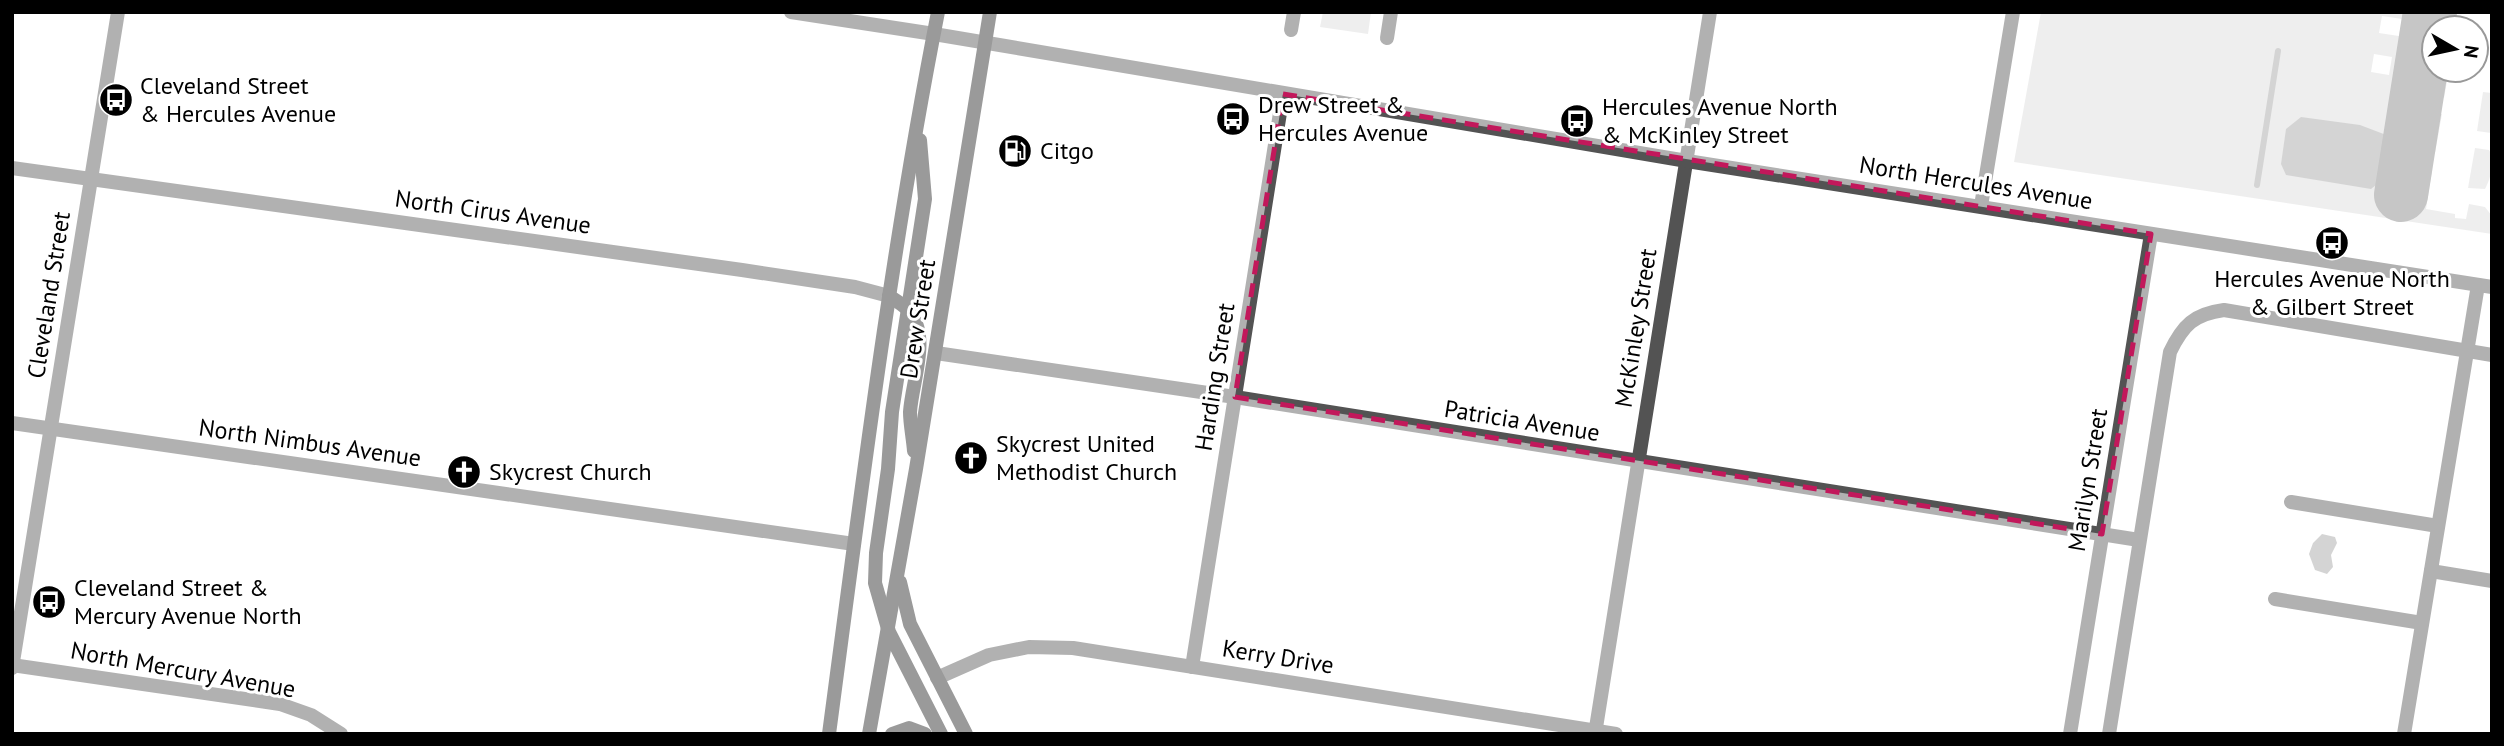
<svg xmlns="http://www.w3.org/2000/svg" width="2504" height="746" viewBox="0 0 2504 746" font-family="'PT Sans',sans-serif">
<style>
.green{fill:#dadada;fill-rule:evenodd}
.water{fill:#a1a1a1}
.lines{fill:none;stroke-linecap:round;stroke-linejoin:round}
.stream{stroke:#a1a1a1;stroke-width:6}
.taxiway{stroke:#808080;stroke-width:54}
.minor{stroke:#535353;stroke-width:14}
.tertiary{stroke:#535353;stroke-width:14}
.secondary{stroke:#202020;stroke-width:14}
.marked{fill:none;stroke:#c2185b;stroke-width:5;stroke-dasharray:14 9;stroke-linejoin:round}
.labels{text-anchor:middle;stroke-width:6;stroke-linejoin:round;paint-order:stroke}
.poi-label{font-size:24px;fill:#000;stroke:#fff;text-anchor:start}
.street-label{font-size:24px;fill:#000;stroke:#fff}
</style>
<rect width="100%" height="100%" fill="#fff"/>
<g class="green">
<path d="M1323,12H1371L1368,34L1320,27Z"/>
<path d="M2041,12H2422L2393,197L2412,199L2415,173L2419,169L2432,171L2426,209L2455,214V218L2466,219L2469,204L2485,207L2492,216V234L2014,162ZM2382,16L2402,19L2399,36L2379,33ZM2374,54L2392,57L2389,75L2371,72Z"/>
<path d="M2434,59V70H2449L2444,98L2432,95L2428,91Z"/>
<path d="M2483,92L2492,93L2491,133L2477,131Z"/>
<path d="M2430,112L2442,114L2435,153L2425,152L2419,145L2423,117Z"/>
<path d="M2475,148L2489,150C2496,161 2491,177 2485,189L2468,188Z"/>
</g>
<g class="water">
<path d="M2301,117L2360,125L2389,136C2393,160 2391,175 2371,189L2286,175L2281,164L2286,129Z"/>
<path d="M2322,534L2335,537L2337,543L2331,555L2333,567L2327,574L2315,570L2309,554L2313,543Z"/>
</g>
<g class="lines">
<path class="stream" d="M2257,185L2278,51"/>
<path class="taxiway" d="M2401,195L2430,12"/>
<g class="minor">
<path d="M1291,30L1294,12"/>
<path d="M1387,38L1391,12"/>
<path d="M12,168L742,270L855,287L889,296"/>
<path d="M1981,206L2013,12"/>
<path d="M936,353L1235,397L2139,540"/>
<path d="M12,423L854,544"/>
<path d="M2291,502L2438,526"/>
<path d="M2431,571L2492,581"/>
<path d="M2275,599L2422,623"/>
<path d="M12,665L280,704L311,715L341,734"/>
<path d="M1192,667L1283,94"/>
<path d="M937,678L989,655L1029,647L1073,648L1616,734"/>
<path d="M1595,734L1710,12"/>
<path d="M2070,734L2151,234"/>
<path d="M2109,734L2170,352C2183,325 2194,314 2224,310L2492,355"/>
<path d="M2404,734L2478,285"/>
</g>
<g class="tertiary">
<path d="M791,12L934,34L1687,161L2492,287"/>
<path d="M12,668L118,12"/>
</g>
<g class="secondary">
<path d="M920,140L925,199L892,412L888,469L876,553L875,583L889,632L941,734"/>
<path d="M889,296C895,300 902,304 907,309C932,334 912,381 910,412C910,424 913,438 914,451"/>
<path d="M900,582L910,624L966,734"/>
<path d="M829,734C861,493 891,251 938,12"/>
<path d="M869,734L916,469L990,12"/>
<path d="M892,734L909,728L925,734"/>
</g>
</g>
<path d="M0 0H2504V746H0ZM1283,94L2151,234L2102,534L1235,397Z" fill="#fff" fill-opacity=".55" fill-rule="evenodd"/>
<path class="marked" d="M1283,94L2151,234L2102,534L1235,397Z"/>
<defs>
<g id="bus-disc" transform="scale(1.75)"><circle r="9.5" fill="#000" stroke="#fff"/><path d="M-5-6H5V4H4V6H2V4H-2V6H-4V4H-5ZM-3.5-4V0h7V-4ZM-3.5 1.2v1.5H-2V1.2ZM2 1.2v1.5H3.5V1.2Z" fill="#fff"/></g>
<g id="fuel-disc" transform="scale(1.75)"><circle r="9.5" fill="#000" stroke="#fff"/><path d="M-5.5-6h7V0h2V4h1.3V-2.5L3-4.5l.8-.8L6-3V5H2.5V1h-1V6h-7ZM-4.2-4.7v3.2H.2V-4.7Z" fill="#fff"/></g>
<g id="church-disc" transform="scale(1.75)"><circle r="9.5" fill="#000" stroke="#fff"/><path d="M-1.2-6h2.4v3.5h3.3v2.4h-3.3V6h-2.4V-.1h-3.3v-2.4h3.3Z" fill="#fff"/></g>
</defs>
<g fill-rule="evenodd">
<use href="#bus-disc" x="116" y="100"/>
<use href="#bus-disc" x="1233" y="119"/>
<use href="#bus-disc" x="1577" y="121"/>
<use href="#fuel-disc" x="1015" y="151"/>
<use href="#bus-disc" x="2332" y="243"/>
<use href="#church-disc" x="971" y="458"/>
<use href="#church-disc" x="464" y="472"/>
<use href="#bus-disc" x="49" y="602"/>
</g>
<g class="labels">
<g class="poi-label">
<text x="140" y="94">Cleveland Street<tspan x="140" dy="28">&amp; Hercules Avenue</tspan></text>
<text x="1258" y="113">Drew Street &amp;<tspan x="1258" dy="28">Hercules Avenue</tspan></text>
<text x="1602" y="115">Hercules Avenue North<tspan x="1602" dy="28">&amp; McKinley Street</tspan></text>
<text x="1040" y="159">Citgo</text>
<text x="2332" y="287" text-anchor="middle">Hercules Avenue North<tspan x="2332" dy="28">&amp; Gilbert Street</tspan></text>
<text x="996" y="452">Skycrest United<tspan x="996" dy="28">Methodist Church</tspan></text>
<text x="489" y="480">Skycrest Church</text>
<text x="74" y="596">Cleveland Street &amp;<tspan x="74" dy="28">Mercury Avenue North</tspan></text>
</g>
<g class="street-label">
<text transform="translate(1976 183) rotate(9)" y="8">North Hercules Avenue</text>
<text transform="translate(493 212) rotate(8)" y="8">North Cirus Avenue</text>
<text transform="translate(49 295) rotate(-81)" y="8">Cleveland Street</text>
<text transform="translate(918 319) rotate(-81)" y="8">Drew Street</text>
<text transform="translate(1636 328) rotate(-81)" y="8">McKinley Street</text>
<text transform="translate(1215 377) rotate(-81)" y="8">Harding Street</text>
<text transform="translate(1522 421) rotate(9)" y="8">Patricia Avenue</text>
<text transform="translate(310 443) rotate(8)" y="8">North Nimbus Avenue</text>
<text transform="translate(2088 480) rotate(-81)" y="8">Marilyn Street</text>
<text transform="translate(1278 657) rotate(9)" y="8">Kerry Drive</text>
<text transform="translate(183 670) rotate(10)" y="8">North Mercury Avenue</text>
</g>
</g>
<rect width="2504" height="746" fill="none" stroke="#000000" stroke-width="28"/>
<g transform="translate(2455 49) rotate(99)"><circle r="33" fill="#ffffff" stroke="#999999" stroke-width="2"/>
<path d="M0-5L12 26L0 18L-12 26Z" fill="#000000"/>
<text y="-10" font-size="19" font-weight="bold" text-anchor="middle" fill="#000000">N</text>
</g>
</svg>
